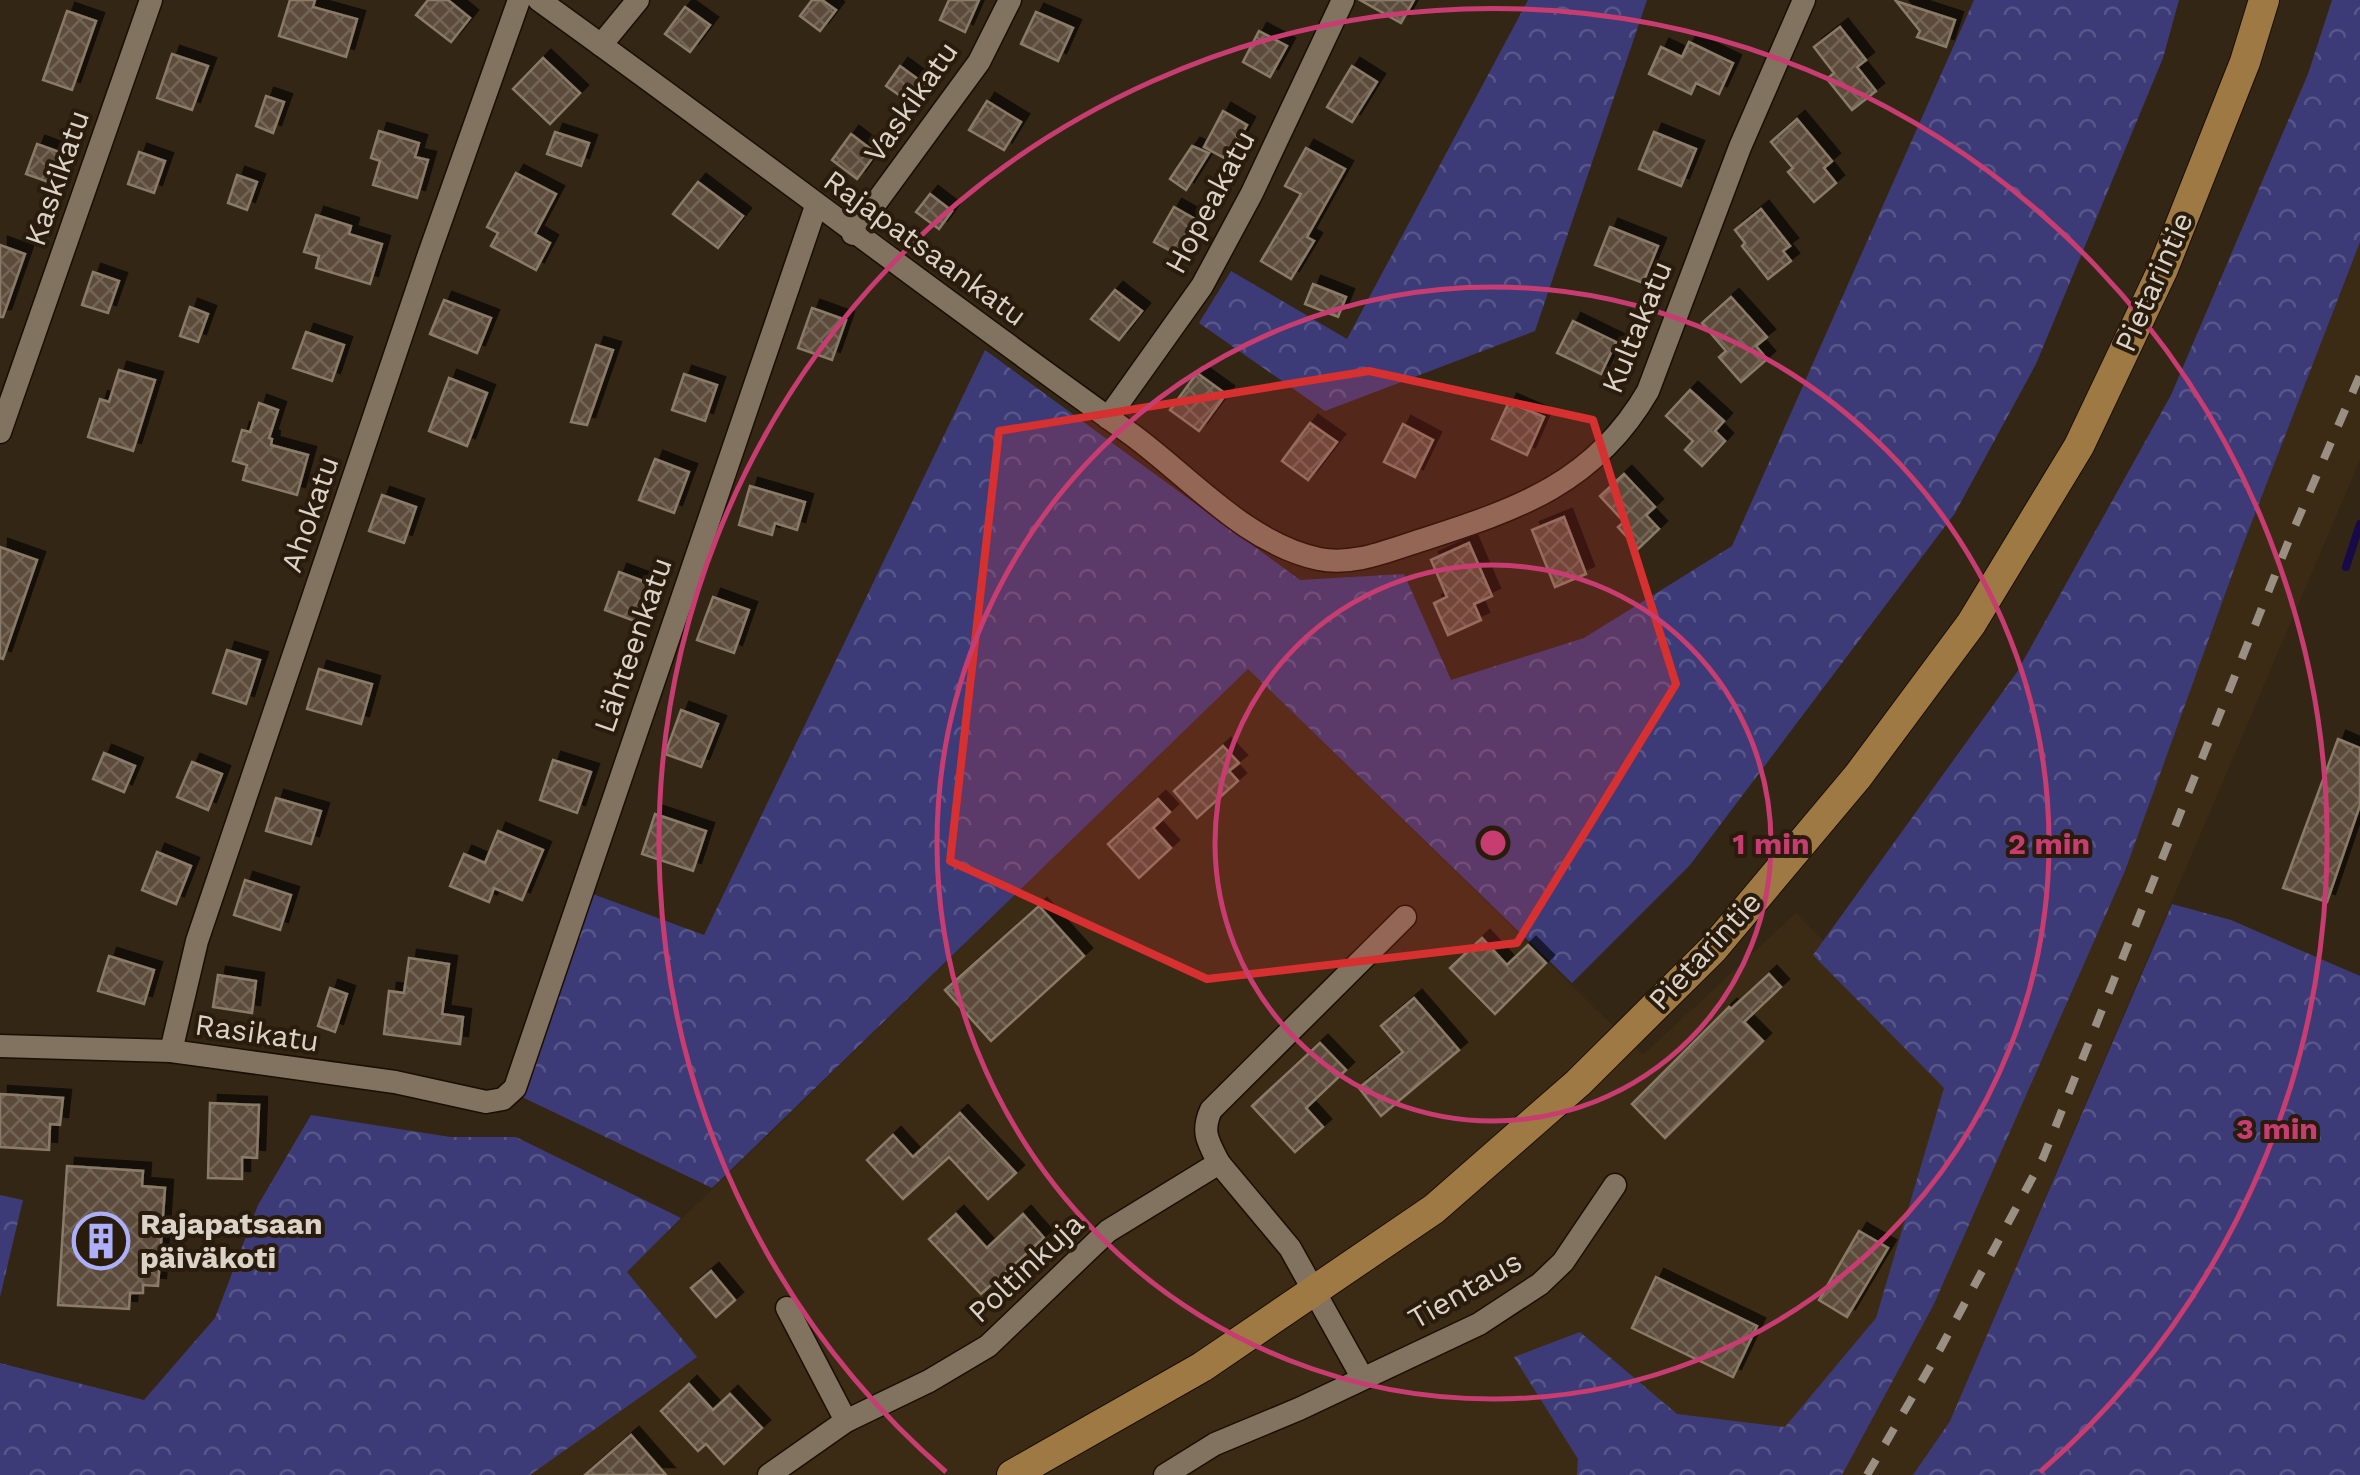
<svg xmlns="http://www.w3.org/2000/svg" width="2360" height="1475" viewBox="0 0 2360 1475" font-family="'Work Sans',sans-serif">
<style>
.built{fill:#3c2b14}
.forest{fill:url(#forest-crowns)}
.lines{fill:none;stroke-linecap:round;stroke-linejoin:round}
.stream{stroke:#170a49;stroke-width:8}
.building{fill:url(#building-cross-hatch);stroke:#8a7a67;stroke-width:2.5;filter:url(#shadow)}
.minor-casing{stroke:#1a0f02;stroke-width:25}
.primary-casing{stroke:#1a0f02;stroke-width:32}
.minor{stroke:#827360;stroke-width:22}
.primary{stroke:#9f7943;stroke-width:30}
.rail{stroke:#9a8f83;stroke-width:8;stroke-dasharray:18 18;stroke-linecap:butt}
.marked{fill:#d63030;fill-opacity:0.2;stroke:#d63030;stroke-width:8;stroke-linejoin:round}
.ring{fill:none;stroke:#c73d71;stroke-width:5}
.labels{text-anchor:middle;stroke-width:8;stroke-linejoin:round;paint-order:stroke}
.street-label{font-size:30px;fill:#dbd2c8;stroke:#291c0c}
.poi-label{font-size:30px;font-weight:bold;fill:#dbd2c8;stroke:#291c0c;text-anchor:start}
.centre{fill:#c73d71;stroke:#291c0c;stroke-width:5}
.ring-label{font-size:30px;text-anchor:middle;font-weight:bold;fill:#c73d71;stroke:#291c0c;stroke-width:8;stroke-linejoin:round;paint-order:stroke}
</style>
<defs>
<pattern id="forest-crowns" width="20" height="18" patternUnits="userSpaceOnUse" patternTransform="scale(2.5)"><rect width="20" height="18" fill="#3d3b77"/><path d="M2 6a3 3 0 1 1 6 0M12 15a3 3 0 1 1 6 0" fill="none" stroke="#585689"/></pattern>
<pattern id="building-cross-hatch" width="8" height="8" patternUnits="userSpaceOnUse" patternTransform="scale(2.5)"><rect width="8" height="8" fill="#5b4c3b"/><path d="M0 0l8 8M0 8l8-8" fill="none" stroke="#726556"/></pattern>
<filter id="shadow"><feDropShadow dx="8" dy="-8" stdDeviation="0" flood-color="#0009"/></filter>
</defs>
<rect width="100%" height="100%" fill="#332615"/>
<g class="built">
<path d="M2360,242V460L1950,1421L1913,1475H1842L1934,1304L2125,871L2241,550Z"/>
<path d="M1248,669L1643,1055L1796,913L1976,1097L1894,1312L1782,1475H530L696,1357L627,1272Z"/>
</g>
<g class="forest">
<path d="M1528,0H1647L1535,331L1325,411L1199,323L1231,271L1347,339Z"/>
<path d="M1974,0H2179L2163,58L2036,364L1955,513L1690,865L1572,983L1248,669L712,1188L520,1096L590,893L704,935L985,350L1300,580L1404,574L1451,680L1584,638L1732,546Z"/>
<path d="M2332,0H2360V242L2241,550L2125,871L1934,1304L1842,1475H1577L1578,1459L1514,1357L1580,1332L1677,1414L1785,1427L1876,1318L1944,1088L1813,955L2017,672L2171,395L2308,74Z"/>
<path d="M2172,904L2231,920L2360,976V1475H1913L1950,1421Z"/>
<path d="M311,1115L450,1137H516L681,1218L627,1272L697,1357L530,1475H0V1363L144,1400L215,1318L258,1205Z"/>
<path d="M0,1195L23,1200L0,1297Z"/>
</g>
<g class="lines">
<path class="stream" d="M2346,567L2360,524"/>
</g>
<g class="building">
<path d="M290,0H315L313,7L357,19L346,57L279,36Z"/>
<path d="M428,0H448L470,18L451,42L416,15Z"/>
<path d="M812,0H822L836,10L820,31L800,16Z"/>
<path d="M949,0H979L965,32L940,20Z"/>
<path d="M1360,0H1414L1401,23Z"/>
<path d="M1896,1L1955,20L1946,47L1917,37L1920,31Z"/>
<path d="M685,7L710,25L690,52L665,34Z"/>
<path d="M67,11L96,21L72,90L43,80Z"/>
<path d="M1036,12L1073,28L1058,61L1021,44Z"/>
<path d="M1840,27L1866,60L1857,67L1876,91L1852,110L1827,79L1834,73L1814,47Z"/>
<path d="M1259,31L1287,46L1270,77L1243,62Z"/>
<path d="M1689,42L1733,63L1719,94L1696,83L1691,94L1649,74L1661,47L1682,57Z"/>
<path d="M172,54L208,66L192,110L157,98Z"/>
<path d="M543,58L580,93L550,124L513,89Z"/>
<path d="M900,66L926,85L912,104L886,86Z"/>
<path d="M1352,66L1377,82L1352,122L1327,107Z"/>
<path d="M266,96L284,102L273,133L256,126Z"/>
<path d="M987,101L1021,122L1004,150L969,130Z"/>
<path d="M1223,111L1247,125L1228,160L1204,147Z"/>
<path d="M1797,119L1832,161L1824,168L1836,183L1814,202L1788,172L1793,168L1771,142Z"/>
<path d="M379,131L419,143L415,157L428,160L417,198L373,185L380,161L371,158Z"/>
<path d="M555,132L589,143L581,166L547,154Z"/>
<path d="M1654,132L1696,149L1681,186L1639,169Z"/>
<path d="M851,134L876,153L857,179L832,160Z"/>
<path d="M37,144L62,153L51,183L26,174Z"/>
<path d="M1192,146L1209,153L1186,190L1170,179Z"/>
<path d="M1306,148L1345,169L1307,237L1314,241L1291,279L1261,261L1301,194L1285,186Z"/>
<path d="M139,152L165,161L154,193L128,184Z"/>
<path d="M516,173L556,194L535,234L550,243L536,270L491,246L498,233L487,227Z"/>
<path d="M237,175L257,182L247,210L228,203Z"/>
<path d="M698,182L743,216L718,248L673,214Z"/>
<path d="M930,194L952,211L939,229L916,212Z"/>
<path d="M1174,207L1202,223L1182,257L1154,242Z"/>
<path d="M1761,209L1790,246L1783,251L1791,261L1768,279L1742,246L1745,243L1735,230Z"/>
<path d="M316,215L351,226L349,234L382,244L370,284L316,268L319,256L304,252Z"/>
<path d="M1610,227L1658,246L1643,283L1595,265Z"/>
<path d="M0,245L25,254L3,317H0Z"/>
<path d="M93,272L119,281L108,313L82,305Z"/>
<path d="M1313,284L1346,297L1338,317L1305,304Z"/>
<path d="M1115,290L1142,311L1119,340L1091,319Z"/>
<path d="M1731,297L1767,337L1756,346L1767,359L1741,382L1719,357L1726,351L1702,323Z"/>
<path d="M444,300L491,318L477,353L430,334Z"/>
<path d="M190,307L208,314L198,342L180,336Z"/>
<path d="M812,308L846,320L832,360L798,348Z"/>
<path d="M1573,321L1616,342L1601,374L1557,353Z"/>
<path d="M306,332L344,345L332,381L293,368Z"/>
<path d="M596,345L613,350L587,425L571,422Z"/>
<path d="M119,370L155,380L133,451L88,437L100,399L109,402Z"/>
<path d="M1197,373L1226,394L1199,431L1170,410Z"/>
<path d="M684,374L717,385L705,421L672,410Z"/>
<path d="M449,378L487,393L467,446L429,431Z"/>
<path d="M1690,390L1724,421L1715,431L1725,441L1702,466L1685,450L1693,441L1666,416Z"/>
<path d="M1509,402L1544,417L1527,455L1492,439Z"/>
<path d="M259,403L278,410L269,438L272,439L271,445L308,455L297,495L243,480L247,465L233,461L242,430L250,432Z"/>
<path d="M1310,423L1337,442L1308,480L1282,461Z"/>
<path d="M1403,424L1433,440L1415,477L1384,462Z"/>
<path d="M655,459L689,472L674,513L639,500Z"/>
<path d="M1624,474L1655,507L1646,515L1659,529L1638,549L1618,527L1624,522L1600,496Z"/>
<path d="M750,486L805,502L797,530L775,523L772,535L739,525Z"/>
<path d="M382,495L416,507L404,543L369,531Z"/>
<path d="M1564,517L1586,574L1555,587L1532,530Z"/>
<path d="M1469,543L1492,596L1474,604L1481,620L1448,635L1434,603L1447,597L1431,560Z"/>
<path d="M0,547L37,560L3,659L0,658Z"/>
<path d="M619,572L651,584L637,622L605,610Z"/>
<path d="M713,597L749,610L734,653L697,640Z"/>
<path d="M227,650L260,660L246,704L213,693Z"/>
<path d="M319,669L372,684L361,724L307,709Z"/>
<path d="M681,710L718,724L701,767L665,754Z"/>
<path d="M2338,739L2360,748V805L2327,902L2283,888Z"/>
<path d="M1223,746L1239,763L1229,771L1238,781L1197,818L1174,791Z"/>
<path d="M104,753L135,766L124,792L93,779Z"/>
<path d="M553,760L591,772L577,813L540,800Z"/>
<path d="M192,762L222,774L208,810L177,797Z"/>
<path d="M276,798L321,811L311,844L266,831Z"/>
<path d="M1158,799L1170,812L1153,828L1171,848L1139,878L1108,844Z"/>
<path d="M655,814L706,831L693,871L642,854Z"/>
<path d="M498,831L543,850L522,900L494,888L489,902L450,886L464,854L485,863Z"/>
<path d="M157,852L191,866L176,904L142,890Z"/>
<path d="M245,880L291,895L280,930L234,915Z"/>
<path d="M1039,906L1084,956L991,1041L945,990Z"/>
<path d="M1482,938L1507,965L1528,945L1546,963L1495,1014L1450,968Z"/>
<path d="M109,956L154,970L144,1004L98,991Z"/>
<path d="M409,958L449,964L442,1014L463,1017L460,1044L384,1034L389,991L404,993Z"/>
<path d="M1769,974L1781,987L1744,1022L1763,1041L1665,1138L1632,1104L1729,1007L1731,1009Z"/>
<path d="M218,975L256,981L252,1013L213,1007Z"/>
<path d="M330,988L347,994L335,1032L318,1026Z"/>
<path d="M1414,998L1459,1050L1381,1116L1359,1088L1403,1052L1381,1026Z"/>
<path d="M1320,1043L1346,1070L1306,1108L1323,1127L1295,1152L1252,1106Z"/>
<path d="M0,1094L63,1098L60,1125L50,1124L49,1150L0,1147Z"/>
<path d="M210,1103L259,1105L257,1158L242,1157V1179L208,1178Z"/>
<path d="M960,1113L1016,1173L988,1199L949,1157L903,1199L867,1160L893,1135L913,1157Z"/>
<path d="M67,1166L143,1171L142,1186L165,1188L158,1286L143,1285V1293H130L129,1309L58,1305Z"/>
<path d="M956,1214L987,1248L1023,1214L1044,1238L981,1294L929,1239Z"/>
<path d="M1859,1231L1888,1248L1847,1317L1819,1300Z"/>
<path d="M711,1271L735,1300L716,1317L691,1288Z"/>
<path d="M1656,1277L1757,1326L1733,1377L1632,1328Z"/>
<path d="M689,1384L713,1410L730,1394L762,1428L724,1464L706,1444L698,1451L661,1411Z"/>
<path d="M631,1435L666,1475H585Z"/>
</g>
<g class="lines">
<g class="minor-casing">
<g id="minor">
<path d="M539,0C738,143 932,292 1131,434C1190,477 1245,543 1319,559C1354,566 1389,550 1422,540C1518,509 1595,483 1648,391L1740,147L1804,0"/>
<path d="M601,45L638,0"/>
<path d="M853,234L979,62L1010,0"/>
<path d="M1108,418L1202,286L1252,193L1343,0"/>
<path d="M0,432L151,0"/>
<path d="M0,1046L171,1051L395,1082L486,1102L503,1099L515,1088L816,206"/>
<path d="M171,1051L197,941L429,254L519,0"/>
<path d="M1219,1163L1290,1248L1362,1377"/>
<path d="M787,1308L846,1421"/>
<path d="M769,1475L846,1421L929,1381L988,1346L1108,1231L1219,1163C1208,1142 1201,1132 1211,1110L1405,917"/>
<path d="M1165,1475L1215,1444L1299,1409L1479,1324L1540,1284L1563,1262L1615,1185"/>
</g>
</g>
<g class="primary-casing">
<path id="primary" d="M1012,1475L1202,1367L1434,1209L1578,1083L1713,949L1858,776L1971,624L2079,446L2163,269L2245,62L2264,0"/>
</g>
<use href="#minor" class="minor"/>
<use href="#primary" class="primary"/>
<path class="rail" d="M1867,1475L1938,1353L2043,1158L2289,540L2360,375"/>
</g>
<path class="marked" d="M1369,371L1593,420L1676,684L1517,943L1207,979L950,861L999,431Z"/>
<g class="ring">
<circle cx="1493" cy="843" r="278"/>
<circle cx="1493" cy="843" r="556"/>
<path d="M946 1472A834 834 0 1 1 2040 1472"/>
</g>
<defs>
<g id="building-ring" transform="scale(2.875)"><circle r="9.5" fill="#291c0c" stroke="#adaffb" stroke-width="1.5"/><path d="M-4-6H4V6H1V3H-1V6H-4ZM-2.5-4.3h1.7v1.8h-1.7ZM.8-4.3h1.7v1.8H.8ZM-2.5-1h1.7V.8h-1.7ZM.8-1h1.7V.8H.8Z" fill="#adaffb"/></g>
</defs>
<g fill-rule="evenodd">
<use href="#building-ring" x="101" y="1241"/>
</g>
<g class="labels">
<g class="street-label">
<text transform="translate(911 102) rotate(-55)" y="10">Vaskikatu</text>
<text transform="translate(57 178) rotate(-71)" y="10">Kaskikatu</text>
<text transform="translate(1210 202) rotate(-62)" y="10">Hopeakatu</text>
<text transform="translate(925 248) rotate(36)" y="10">Rajapatsaankatu</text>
<text transform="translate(2154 282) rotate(-66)" y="10">Pietarintie</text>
<text transform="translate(1637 327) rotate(-68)" y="10">Kultakatu</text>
<text transform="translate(310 514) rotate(-71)" y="10">Ahokatu</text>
<text transform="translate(633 645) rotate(-71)" y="10">Lähteenkatu</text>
<text transform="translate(1705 951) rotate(-47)" y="10">Pietarintie</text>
<text transform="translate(257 1033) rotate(8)" y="10">Rasikatu</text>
<text transform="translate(1026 1268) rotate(-43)" y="10">Poltinkuja</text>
<text transform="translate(1465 1290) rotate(-30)" y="10">Tientaus</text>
</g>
<g class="poi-label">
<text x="140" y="1234">Rajapatsaan<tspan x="140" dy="34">päiväkoti</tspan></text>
</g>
</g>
<circle cx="1493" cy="843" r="15" class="centre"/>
<g class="ring-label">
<text x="1771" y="854">1 min</text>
<text x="2049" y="854">2 min</text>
<text x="2277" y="1139">3 min</text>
</g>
</svg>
